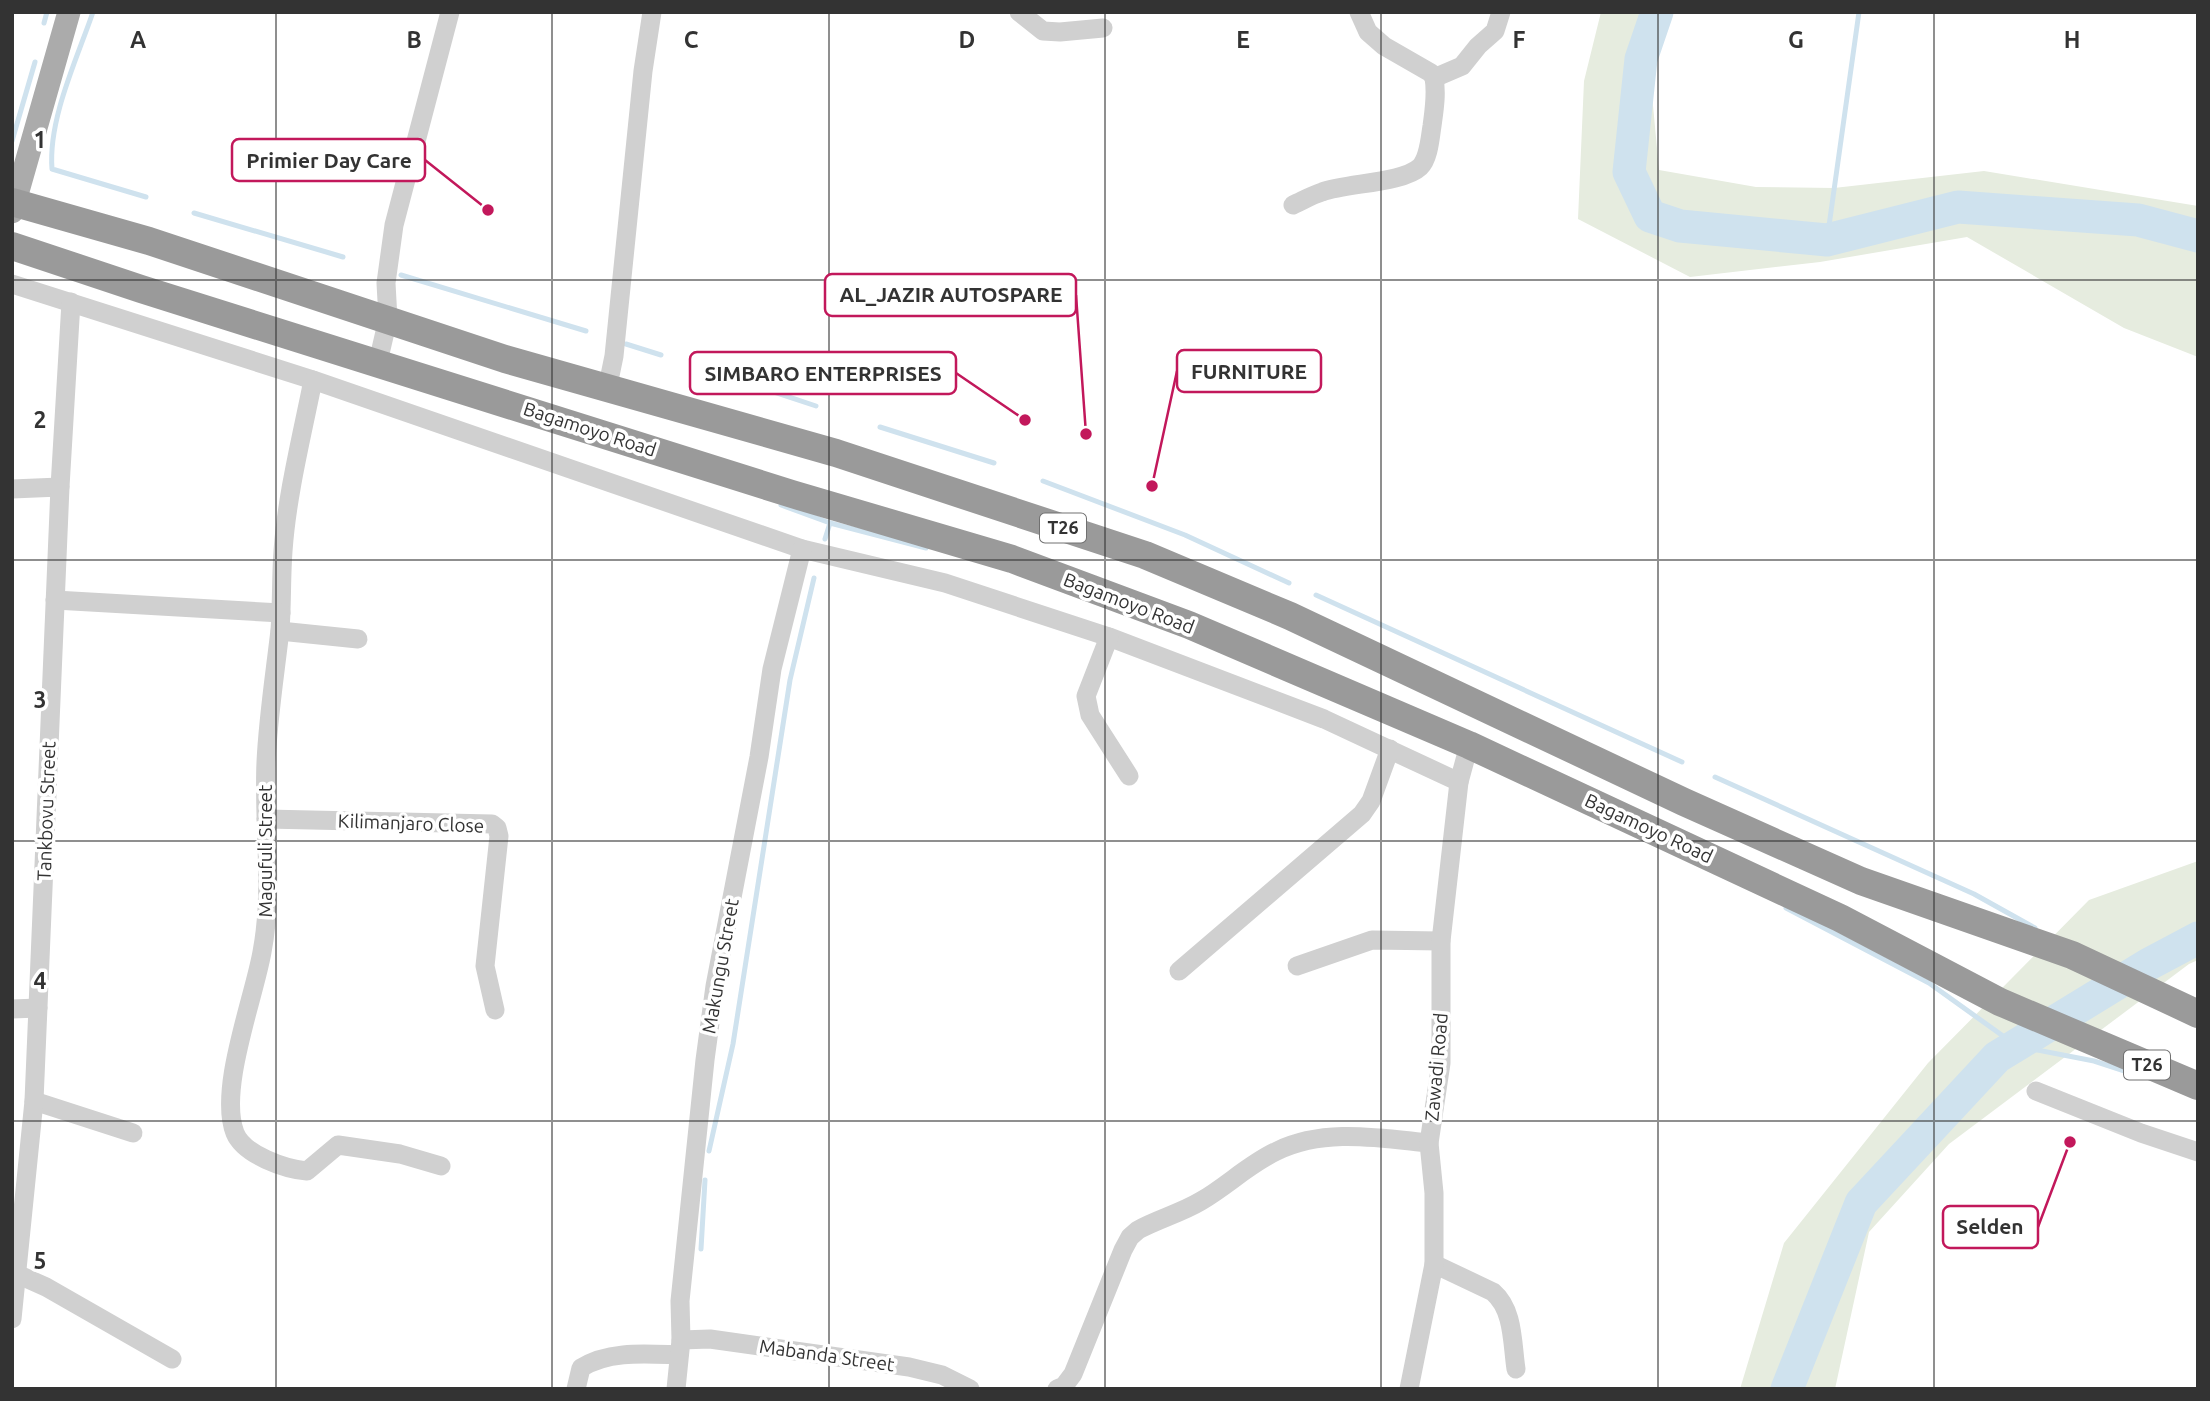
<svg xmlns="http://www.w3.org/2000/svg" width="2210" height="1401" viewBox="0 0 2210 1401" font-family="Ubuntu,sans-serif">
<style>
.green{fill:#e6ecdf}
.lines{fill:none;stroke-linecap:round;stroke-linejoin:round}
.stream{stroke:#cfe2ee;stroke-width:5}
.river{stroke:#cfe2ee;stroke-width:33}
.minor{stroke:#d0d0d0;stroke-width:19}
.major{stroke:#ababab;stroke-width:23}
.highway{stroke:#9a9a9a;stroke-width:28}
.grid{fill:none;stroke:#333;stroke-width:2;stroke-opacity:0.55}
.labels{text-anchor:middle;stroke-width:7;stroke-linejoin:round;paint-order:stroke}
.shield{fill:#fff;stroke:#707070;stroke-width:2}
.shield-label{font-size:18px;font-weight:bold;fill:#333}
.street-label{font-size:19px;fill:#333;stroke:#fff}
.grid-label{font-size:23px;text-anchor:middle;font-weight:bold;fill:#333;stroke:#fff;stroke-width:7;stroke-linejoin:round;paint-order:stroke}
.leader{fill:none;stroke:#c2185b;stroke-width:2.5}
.callout-dot{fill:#c2185b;stroke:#fff;stroke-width:2.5}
.callout{fill:#fff;stroke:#c2185b;stroke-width:2.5}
.callout-label{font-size:21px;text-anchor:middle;font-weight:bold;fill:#333}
</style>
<rect width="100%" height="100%" fill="#fff"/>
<g class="green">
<path d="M1601,12H1672L1650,73L1659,170L1756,187L1834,188L1984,171L2198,206V357L2124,328L1967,237L1820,262L1690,277L1578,219L1584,81Z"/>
<path d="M2198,861V960L2189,964L1949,1144L1869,1232L1835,1389H1740L1784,1243L1928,1063L2089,900Z"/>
</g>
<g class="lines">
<g class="stream">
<path d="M93,12C77,59 48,119 52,169L146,197"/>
<path d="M44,23L47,12"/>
<path d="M12,141L35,62"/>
<path d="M194,213L343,257"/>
<path d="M1827,240L1859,12"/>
<path d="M401,275L586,331"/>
<path d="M626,344L661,355"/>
<path d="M699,367L816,406"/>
<path d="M880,427L994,463"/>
<path d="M1043,481L1185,535L1289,583"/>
<path d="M781,505L830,523L926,548"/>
<path d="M825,539L830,523"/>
<path d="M1316,595L1682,762"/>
<path d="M1715,777L1974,894L2035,928"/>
<path d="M1786,908L1929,983L2017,1046L2094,1061L2143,1077"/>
<path d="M709,1151L733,1044L790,680L814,578"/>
<path d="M701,1249L705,1180"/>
</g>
<g class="river">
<path d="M1657,12L1641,59L1629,172L1650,216L1680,226L1827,240L1958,207L2138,220L2198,236"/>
<path d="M1787,1389L1861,1203L1997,1057L2149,964L2198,938"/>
</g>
<g class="minor">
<path d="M1019,12L1043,31L1060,32L1103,28"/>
<path d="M1434,78L1462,66L1478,46L1495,31L1501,12"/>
<path d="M1293,205C1302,201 1312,195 1322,192C1347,183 1403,183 1420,167C1429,158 1430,138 1432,126C1434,111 1437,94 1434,78L1431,73L1384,46L1368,32L1359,12"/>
<path d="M12,284L313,380L802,549L945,583L1109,637L1324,719L1459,782"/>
<path d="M378,362L388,319L386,283L394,225L450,12"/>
<path d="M313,380C302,436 287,494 283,551C281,578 282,604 280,630C275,674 268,718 266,762C263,825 274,889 262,952C254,998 218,1090 235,1133C244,1155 285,1169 307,1171L338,1145L400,1154L441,1166"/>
<path d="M607,390L614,356L643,71L652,12"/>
<path d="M12,489L60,487"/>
<path d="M55,600L281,613"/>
<path d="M280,631L358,639"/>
<path d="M1109,637L1086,696L1090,715L1129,776"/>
<path d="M266,819L492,824L497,828L499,836L485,966L495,1010"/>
<path d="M1297,966L1372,940L1441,941"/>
<path d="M1179,971L1362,814L1371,801L1390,749"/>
<path d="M12,1009L38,1008"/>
<path d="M2036,1091L2141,1133L2198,1152"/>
<path d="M34,1101L133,1133"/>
<path d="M1434,1264L1493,1292C1514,1310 1512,1343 1516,1369"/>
<path d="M17,1274L46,1287L172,1359"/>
<path d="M12,1319L34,1101L60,487L71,302"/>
<path d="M681,1340L710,1339L909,1367L942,1375L970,1389"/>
<path d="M576,1389L581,1368C609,1350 648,1354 679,1355"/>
<path d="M676,1389L681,1340L680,1301L705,1060L715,986L759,757L772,669L802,549"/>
<path d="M1057,1389L1064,1386L1073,1374L1123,1250L1130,1237L1138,1230C1158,1219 1181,1213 1201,1201C1227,1186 1249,1164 1277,1151C1324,1128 1379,1138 1429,1143"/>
<path d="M1409,1389L1434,1264V1193L1429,1143L1441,1063V941L1459,782L1469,745"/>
</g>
<path class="major" d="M12,212L69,12"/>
<g class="highway">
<path d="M12,202L149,241L505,359L836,453L1145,555L1290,616L1684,802L1861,881L2072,955L2198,1014"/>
<path d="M12,246L141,289L792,494L1012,559L1189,625L1469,745L1840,918L2000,1002L2198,1086"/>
</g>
</g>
<path class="grid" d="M276,12V1389M552,12V1389M829,12V1389M1105,12V1389M1381,12V1389M1658,12V1389M1934,12V1389M12,280H2198M12,560H2198M12,841H2198M12,1121H2198"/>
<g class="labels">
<g class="shield">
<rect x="1040" y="513.5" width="46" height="29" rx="5"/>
<rect x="2124" y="1050.5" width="46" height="29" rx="5"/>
</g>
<g class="shield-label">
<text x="1063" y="534">T26</text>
<text x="2147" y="1071">T26</text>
</g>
<g class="street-label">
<text transform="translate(590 429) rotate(18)" y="7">Bagamoyo Road</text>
<text transform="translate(1129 603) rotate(21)" y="7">Bagamoyo Road</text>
<text transform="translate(46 811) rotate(-88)" y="7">Tankbovu Street</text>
<text transform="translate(411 823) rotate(2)" y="7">Kilimanjaro Close</text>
<text transform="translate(1649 828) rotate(25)" y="7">Bagamoyo Road</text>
<text transform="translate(265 851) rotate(-90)" y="7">Magufuli Street</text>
<text transform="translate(720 966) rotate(-80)" y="7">Makungu Street</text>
<text transform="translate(1436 1067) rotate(-85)" y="7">Zawadi Road</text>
<text transform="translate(827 1355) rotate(8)" y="7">Mabanda Street</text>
</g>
</g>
<g class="grid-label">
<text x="138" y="48">A</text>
<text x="414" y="48">B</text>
<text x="691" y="48">C</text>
<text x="967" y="48">D</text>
<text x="1243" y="48">E</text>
<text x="1519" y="48">F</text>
<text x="1796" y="48">G</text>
<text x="2072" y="48">H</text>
<text x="40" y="148">1</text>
<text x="40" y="428">2</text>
<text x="40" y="708">3</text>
<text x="40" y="989">4</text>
<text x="40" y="1269">5</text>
</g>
<path class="leader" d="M488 210L425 160M1086 434L1076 295M1152 486L1177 371M1025 420L956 373M2070 1142L2038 1227"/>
<g class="callout-dot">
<circle cx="488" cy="210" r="7"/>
<circle cx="1086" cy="434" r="7"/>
<circle cx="1152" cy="486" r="7"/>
<circle cx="1025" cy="420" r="7"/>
<circle cx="2070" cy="1142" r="7"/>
</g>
<g class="callout">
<rect x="232" y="139" width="193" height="42" rx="7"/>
<rect x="825" y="274" width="251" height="42" rx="7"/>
<rect x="1177" y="350" width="144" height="42" rx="7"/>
<rect x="690" y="352" width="266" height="42" rx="7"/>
<rect x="1943" y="1206" width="95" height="42" rx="7"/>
</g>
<g class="callout-label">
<text x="329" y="168">Primier Day Care</text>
<text x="951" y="302">AL_JAZIR AUTOSPARE</text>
<text x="1249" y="379">FURNITURE</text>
<text x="823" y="381">SIMBARO ENTERPRISES</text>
<text x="1990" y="1234">Selden</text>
</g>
<rect width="2210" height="1401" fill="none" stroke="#333333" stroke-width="28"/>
</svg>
